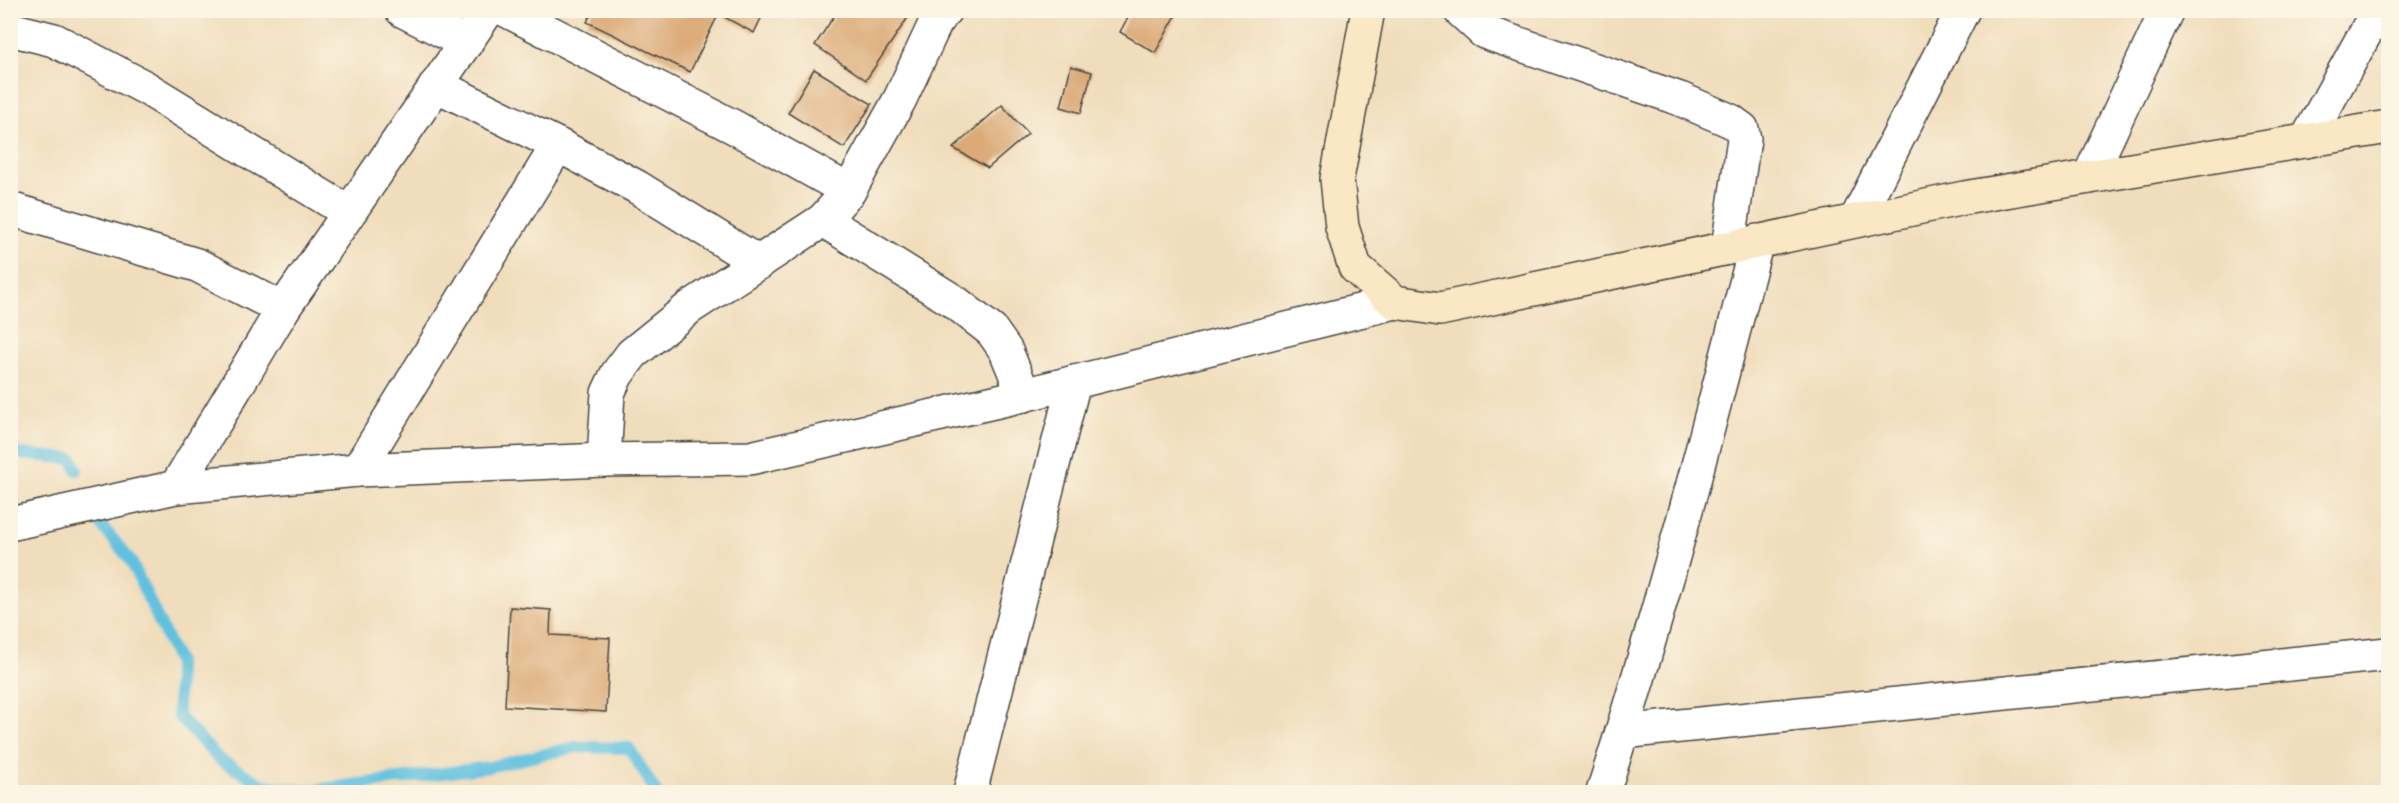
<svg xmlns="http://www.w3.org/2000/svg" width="2399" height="803" viewBox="0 0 2399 803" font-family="Kalam,sans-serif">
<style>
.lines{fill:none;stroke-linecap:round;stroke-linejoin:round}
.stream{stroke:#61c1df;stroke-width:12}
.building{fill:#dbaa77}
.minor-casing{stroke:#494641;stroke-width:36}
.tertiary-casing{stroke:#494641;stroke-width:36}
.secondary-casing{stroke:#494641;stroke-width:36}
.minor{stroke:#fff;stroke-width:33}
.tertiary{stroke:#fff;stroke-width:33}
.secondary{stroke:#fae7c3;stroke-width:33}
</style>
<rect width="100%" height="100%" fill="#fcf5e5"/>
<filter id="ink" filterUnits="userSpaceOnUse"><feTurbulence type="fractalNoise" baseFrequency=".0167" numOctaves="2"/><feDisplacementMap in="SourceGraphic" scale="12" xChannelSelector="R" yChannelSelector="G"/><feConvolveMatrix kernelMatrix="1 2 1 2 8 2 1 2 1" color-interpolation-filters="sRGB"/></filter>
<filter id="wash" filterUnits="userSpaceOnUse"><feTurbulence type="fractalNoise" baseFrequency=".008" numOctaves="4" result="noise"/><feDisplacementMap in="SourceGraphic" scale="24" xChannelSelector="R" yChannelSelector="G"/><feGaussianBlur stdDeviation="1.35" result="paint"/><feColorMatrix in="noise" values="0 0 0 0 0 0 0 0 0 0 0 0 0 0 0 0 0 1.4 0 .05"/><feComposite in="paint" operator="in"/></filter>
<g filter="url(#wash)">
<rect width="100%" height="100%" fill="#f0ddbb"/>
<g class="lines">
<g class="stream">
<path d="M10,453L72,459L77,470"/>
<path d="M102,526L131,561L178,662V716L220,760L263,785L307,791L489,767L575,747L629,748L656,792"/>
</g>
</g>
<g id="blocks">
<g class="building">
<path d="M593,10H718L720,11L690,72L587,22Z"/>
<path d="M727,10H765L754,33L724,17Z"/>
<path d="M838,10H913L866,80L815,45Z"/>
<path d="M1132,10H1179L1155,53L1120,32Z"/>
<path d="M1071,66L1092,72L1081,113L1061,107Z"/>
<path d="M814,69L872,104L844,148L788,113Z"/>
<path d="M1002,105L1028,134L988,168L953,148Z"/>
<path d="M510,607L551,610L550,635L610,638L606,712L505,706Z"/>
</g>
</g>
</g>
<g filter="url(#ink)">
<use href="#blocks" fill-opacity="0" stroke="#494641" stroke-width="1.5"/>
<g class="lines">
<g class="minor-casing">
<g id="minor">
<path d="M402,10L466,43"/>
<path d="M506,10L734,127L849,191"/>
<path d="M1460,10L1484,32L1680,99L1731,121L1742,129L1744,139L1728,248"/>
<path d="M10,29L54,40L146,88L348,212"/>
<path d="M436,85L558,145L637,187L759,263"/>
<path d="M2306,141L2378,10"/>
<path d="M2089,177L2167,10"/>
<path d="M10,209L197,265L283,309"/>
<path d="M823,220L955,302L992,331L1006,351L1024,395"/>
<path d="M1856,220L1963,10"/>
<path d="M604,460L608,393L617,374L632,354L689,308L823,220L849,191L900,99L935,24L945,10"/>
<path d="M358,470L558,145"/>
<path d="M176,487L283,309L488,10"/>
<path d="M1622,732L2388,654"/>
<path d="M970,792L1074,382"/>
<path d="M1603,792C1661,611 1709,426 1757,241"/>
</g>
</g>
<g class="tertiary-casing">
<path id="tertiary" d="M10,524L176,487L358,470L604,460L750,458L1007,399L1395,302"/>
</g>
<g class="secondary-casing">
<path id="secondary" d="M1368,10L1337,179L1342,227L1355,267L1395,302L1440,309L1964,198L2388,127"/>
</g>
<use href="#minor" class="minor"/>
<use href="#tertiary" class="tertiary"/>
<use href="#secondary" class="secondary"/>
</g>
</g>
<rect width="2399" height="803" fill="none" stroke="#fcf5e5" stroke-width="36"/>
</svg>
